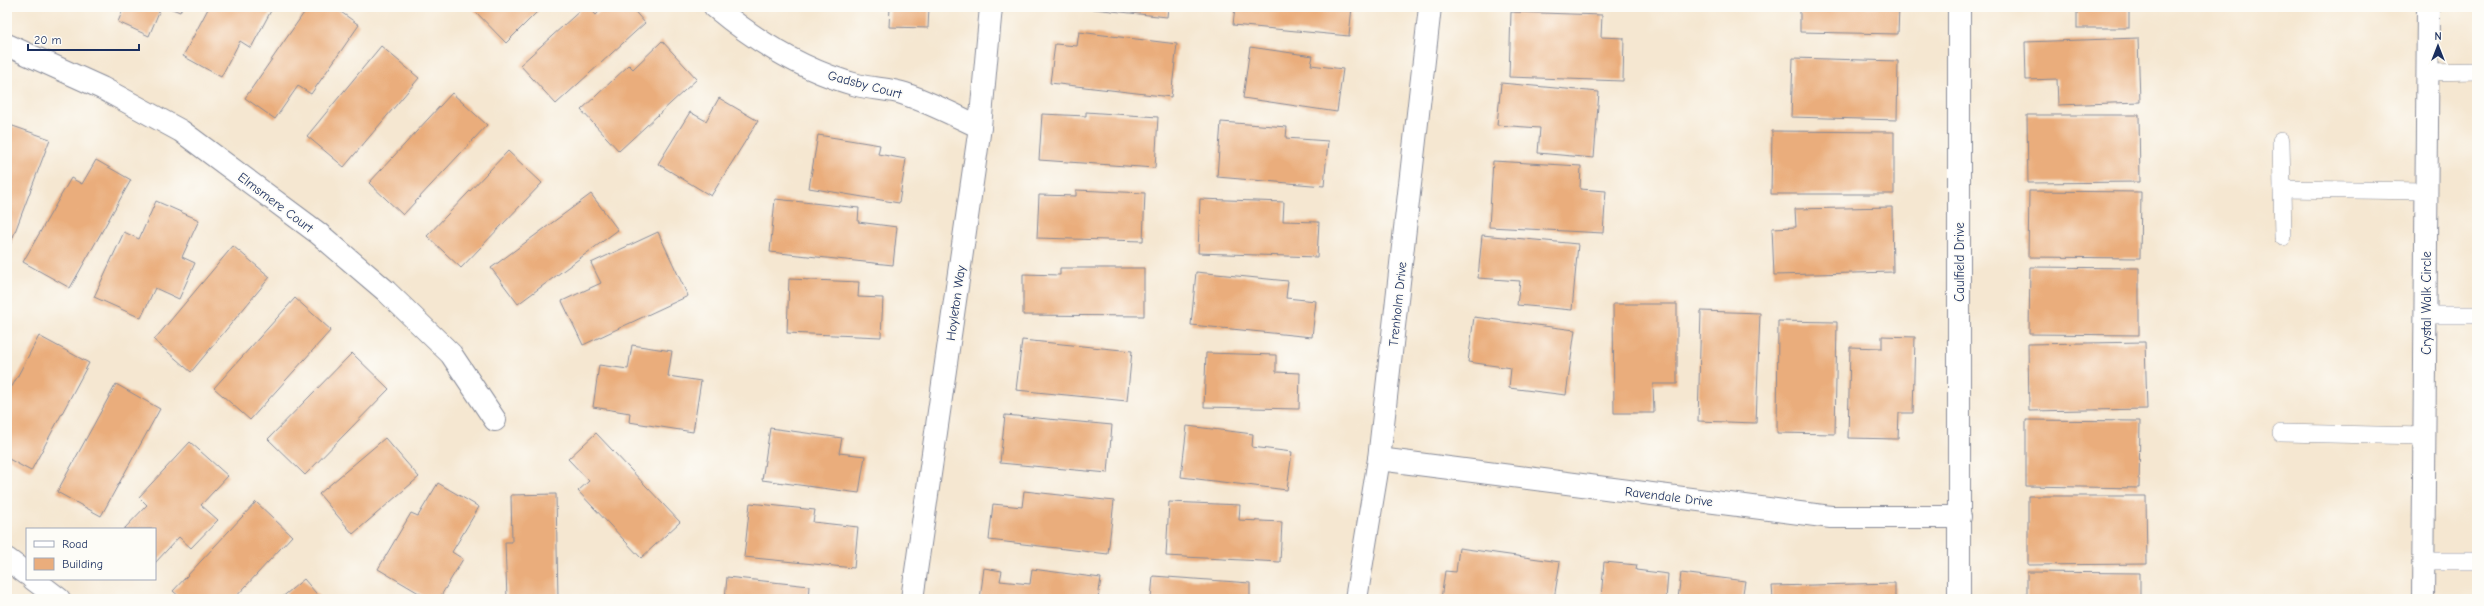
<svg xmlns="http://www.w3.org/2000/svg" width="2484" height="606" viewBox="0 0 2484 606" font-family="'Comic Neue',sans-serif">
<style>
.building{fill:#eaad7c}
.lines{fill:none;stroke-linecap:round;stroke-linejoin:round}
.service-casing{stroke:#888b98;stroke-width:18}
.minor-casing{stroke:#888b98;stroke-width:24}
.tertiary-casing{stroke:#888b98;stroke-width:24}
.service{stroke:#fff;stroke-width:17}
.minor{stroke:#fff;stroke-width:22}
.tertiary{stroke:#fff;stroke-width:22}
.labels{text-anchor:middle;stroke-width:3.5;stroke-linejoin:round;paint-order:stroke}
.street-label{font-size:13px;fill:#1b2f5e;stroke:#fdfcf7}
</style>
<rect width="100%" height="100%" fill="#fdfcf7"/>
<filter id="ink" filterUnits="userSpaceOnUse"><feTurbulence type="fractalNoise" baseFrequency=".025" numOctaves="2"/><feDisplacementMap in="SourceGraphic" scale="8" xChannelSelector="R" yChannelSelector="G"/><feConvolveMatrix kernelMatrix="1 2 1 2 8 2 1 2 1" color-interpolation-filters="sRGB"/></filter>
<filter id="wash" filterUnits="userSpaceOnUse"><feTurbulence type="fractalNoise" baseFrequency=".012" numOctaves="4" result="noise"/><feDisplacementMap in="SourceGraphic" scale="16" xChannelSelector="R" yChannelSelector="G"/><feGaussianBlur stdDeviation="0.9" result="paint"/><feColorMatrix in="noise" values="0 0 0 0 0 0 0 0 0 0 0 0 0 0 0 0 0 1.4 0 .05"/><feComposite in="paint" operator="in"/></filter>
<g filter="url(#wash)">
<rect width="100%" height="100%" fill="#f5e7d1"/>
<g id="blocks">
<g class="building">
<path d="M124,7H161L149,36L118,22Z"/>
<path d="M167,7H182L180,12Z"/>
<path d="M209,7H273L251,48L240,41L221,77L183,56Z"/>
<path d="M308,7H334L359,25L311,94L298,86L275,119L245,98Z"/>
<path d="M471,7H542L506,43Z"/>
<path d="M584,7H589L596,15L604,7H631L645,23L556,104L520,65Z"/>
<path d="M890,7H929L928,28L889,27Z"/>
<path d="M1075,7H1168L1167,17Z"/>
<path d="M1235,7H1352L1349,36L1233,25Z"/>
<path d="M1800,7H1899L1898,34L1800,32Z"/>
<rect x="2077" y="7" width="52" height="21"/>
<path d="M1511,12L1602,15L1601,37L1624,38L1623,81L1509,77Z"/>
<path d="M1079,32L1177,44L1171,97L1050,83L1055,44L1077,46Z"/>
<path d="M2138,38L2140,102L2058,105L2057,79L2026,80L2025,42Z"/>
<path d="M662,41L697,79L619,151L581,110L629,65L633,69Z"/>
<path d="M381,46L419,78L344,167L307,136Z"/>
<path d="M1250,47L1313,56L1311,65L1343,69L1337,112L1243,98Z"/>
<path d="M1793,58L1898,61L1897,120L1791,117Z"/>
<path d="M1501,83L1599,92L1594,158L1538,153L1540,128L1497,125Z"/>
<path d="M452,93L487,125L403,215L369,183Z"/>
<path d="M719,98L758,121L711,196L658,164L690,112L706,121Z"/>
<path d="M1086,112L1158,117L1155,168L1039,160L1042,114L1086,116Z"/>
<path d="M2027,115H2139L2140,182L2028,183Z"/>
<path d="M1221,122L1287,127L1286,138L1328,141L1324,186L1217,177Z"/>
<path d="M7,124L50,139L7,253Z"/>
<path d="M1772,131L1894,132V194H1771Z"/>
<path d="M818,135L880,145L878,154L906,159L899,203L809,188Z"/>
<path d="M508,151L542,183L461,268L427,236Z"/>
<path d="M96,160L131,180L70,288L23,262L71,178L82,184Z"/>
<path d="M1493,161L1581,166L1580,189L1606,191L1603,233L1489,227Z"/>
<path d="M1076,190L1145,193L1143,241L1037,238L1039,195L1076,196Z"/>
<path d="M2029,191L2141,192L2140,258L2028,257Z"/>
<path d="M591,194L618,230L518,304L491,268Z"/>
<path d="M775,199L859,208L858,222L897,227L893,265L770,252Z"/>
<path d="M1200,199L1284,202L1283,221L1319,222L1317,257L1198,253Z"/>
<path d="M156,201L199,220L182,257L195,263L179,299L155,288L141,318L94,297L124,232L139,239Z"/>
<path d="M1892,207L1893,272L1774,275L1772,228L1796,227L1795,209Z"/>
<path d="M658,232L688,296L583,345L562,301L601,283L591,263Z"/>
<path d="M1482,235L1578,244L1572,310L1517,305L1520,281L1478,278Z"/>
<path d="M233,246L270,277L191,372L154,340Z"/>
<path d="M2030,267L2139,268V335L2029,334Z"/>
<path d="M1060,268H1144V316L1023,315V274L1060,275Z"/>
<path d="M1196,272L1288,281L1286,298L1316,301L1312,337L1191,325Z"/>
<path d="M789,279L859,282L858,297L883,298L881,337L787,333Z"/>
<path d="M295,298L331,330L250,420L214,388Z"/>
<path d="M1613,304H1677V384H1653L1654,413H1614Z"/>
<path d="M1701,311L1760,313L1756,423L1698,421Z"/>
<path d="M1474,317L1575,330L1566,395L1509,388L1511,368L1468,362Z"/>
<path d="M1778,321L1837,322L1835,434L1777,433Z"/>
<path d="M39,336L89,363L31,471L7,458V396Z"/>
<path d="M1882,336L1915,337L1913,413H1899L1898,439L1848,438L1850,347L1882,348Z"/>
<path d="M1022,340L1132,351L1127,401L1016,390Z"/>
<path d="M2145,342L2147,409L2029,411L2028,344Z"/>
<path d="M632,345L672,351L668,376L701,381L693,432L629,422L630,413L593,407L599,365L628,369Z"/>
<path d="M352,353L389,389L305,475L268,439Z"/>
<path d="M1206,353L1276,355V372L1300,373L1299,409L1204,407Z"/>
<path d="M116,384L160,409L101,516L57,492Z"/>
<path d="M1005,415L1112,425L1108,473L1000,463Z"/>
<path d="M2026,420L2140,421L2139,488L2026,486Z"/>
<path d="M1187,426L1253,434L1252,447L1292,452L1287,490L1181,477Z"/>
<path d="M770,428L842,438L839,453L865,456L859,493L762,480Z"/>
<path d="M596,433L680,522L641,558L578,491L589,481L568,459Z"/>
<path d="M385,438L419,477L353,534L319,494Z"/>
<path d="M190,442L228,476L201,505L218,520L191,548L179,537L155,563V529H124L147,505L139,497Z"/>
<path d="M438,483L479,507L452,552L463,559L439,599H429L378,569L411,513L418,516Z"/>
<path d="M1024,491L1114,501L1108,554L989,540L993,504L1022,507Z"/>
<path d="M556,494L558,599H507L505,542H512L511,495Z"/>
<path d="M2028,496H2146L2147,564L2028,565Z"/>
<path d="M256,502L292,536L234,599H182L173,591Z"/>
<path d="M1169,502L1240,505L1239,520L1282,522L1280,562L1166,556Z"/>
<path d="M750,503L815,510L813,522L858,527L854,568L744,557Z"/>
<path d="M1459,548L1560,562L1554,599H1441L1445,571L1456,572Z"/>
<path d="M1604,562L1637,565L1636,570L1668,574L1666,599H1601Z"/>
<path d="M984,568L1002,571L1000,581L1030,584L1032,569L1101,578L1098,599H980Z"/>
<path d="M2027,572L2140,573V599H2027Z"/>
<path d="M1681,573L1745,581L1742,599H1678Z"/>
<path d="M1153,576L1250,583V599H1151Z"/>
<path d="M727,577L809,586L808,599H725Z"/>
<path d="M304,579L321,599H280Z"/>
<path d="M1895,583V599H1773L1772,586Z"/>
</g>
</g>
</g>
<g filter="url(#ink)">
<use href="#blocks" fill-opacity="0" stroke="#888b98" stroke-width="1"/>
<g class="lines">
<g class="service-casing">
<g id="service">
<path d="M2428,72L2477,71"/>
<path d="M2281,141L2283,237"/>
<path d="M2282,189L2427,191"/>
<path d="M2426,315H2477"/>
<path d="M2281,433L2425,436"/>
<path d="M2423,561H2477"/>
</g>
</g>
<g class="minor-casing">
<g id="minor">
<path d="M715,7C757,42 804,71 857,85C873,89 890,89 905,94C931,103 956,116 980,127"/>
<path d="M7,45L102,88L181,131L318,233L386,291L451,354L495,420"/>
<path d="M1379,459L1831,517H1960"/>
<path d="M912,599L980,127L991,7"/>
<path d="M1959,599V7"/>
<path d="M2423,599L2428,7"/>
</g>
</g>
<g class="tertiary-casing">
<g id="tertiary">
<path d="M7,559L27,574"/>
<path d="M33,579L59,599"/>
<path d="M1356,599L1379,459L1430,7"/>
</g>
</g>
<use href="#service" class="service"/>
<use href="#minor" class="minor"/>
<use href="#tertiary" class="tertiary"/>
</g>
</g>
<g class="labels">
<g class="street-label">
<text transform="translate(865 84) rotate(15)" y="5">Gadsby Court</text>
<text transform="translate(276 202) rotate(37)" y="5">Elmsmere Court</text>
<text transform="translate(1959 262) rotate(-90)" y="5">Caulfield Drive</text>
<text transform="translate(955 303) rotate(-82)" y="5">Hoyleton Way</text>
<text transform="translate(2426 303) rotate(-90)" y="5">Crystal Walk Circle</text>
<text transform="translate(1397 304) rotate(-84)" y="5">Trenholm Drive</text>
<text transform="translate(1669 496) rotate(7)" y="5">Ravendale Drive</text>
</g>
</g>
<rect width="2484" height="606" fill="none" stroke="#fdfcf7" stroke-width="24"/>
<rect x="26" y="528" width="130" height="52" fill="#fdfcf7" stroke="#a3aaba"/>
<rect x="34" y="541" width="20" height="6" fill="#ffffff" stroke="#a3aaba"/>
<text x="62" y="548" font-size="12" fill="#1b2f5e">Road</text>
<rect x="34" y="558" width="20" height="12" fill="#eaad7c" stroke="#a3aaba"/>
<text x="62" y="568" font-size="12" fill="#1b2f5e">Building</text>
<g transform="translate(2438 46)" stroke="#fdfcf7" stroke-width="3" paint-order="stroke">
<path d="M0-3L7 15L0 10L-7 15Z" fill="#1b2f5e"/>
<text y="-6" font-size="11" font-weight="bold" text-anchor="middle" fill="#1b2f5e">N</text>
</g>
<path d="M28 44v6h111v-6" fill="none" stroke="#1b2f5e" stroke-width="2"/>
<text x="34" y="44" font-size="12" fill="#1b2f5e" stroke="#fdfcf7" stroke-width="3" paint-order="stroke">20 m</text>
</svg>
